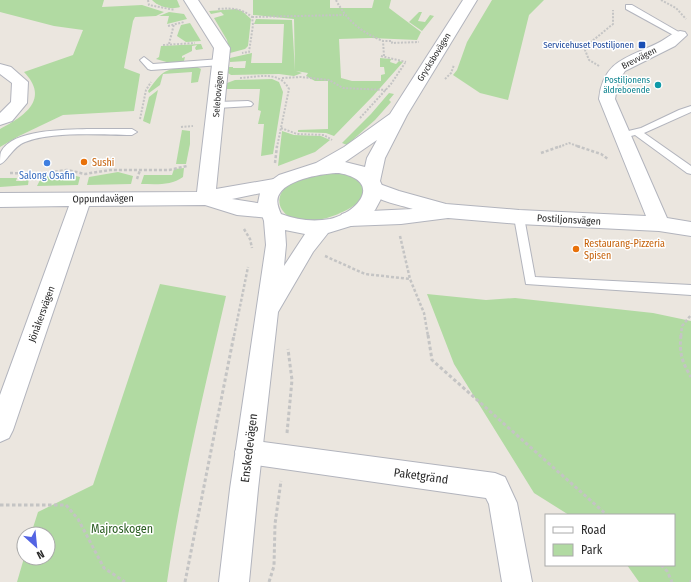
<svg xmlns="http://www.w3.org/2000/svg" width="691" height="582" viewBox="0 0 691 582" font-family="'Fira Sans Condensed',sans-serif">
<style>
.green{fill:#b1daa2}
.lines{fill:none;stroke-linecap:round;stroke-linejoin:round}
.lane-casing{stroke:#b2b4bd;stroke-width:2}
.street-casing{stroke:#b2b4bd;stroke-width:2}
.secondary-casing{stroke:#b2b4bd;stroke-width:2}
.path-far2{stroke:#c4c4c4;stroke-width:2;stroke-dasharray:2 1.5;stroke-linecap:butt}
.path-far1{stroke:#c4c4c4;stroke-width:2.5;stroke-dasharray:3 2;stroke-linecap:butt}
.path{stroke:#c4c4c4;stroke-width:3;stroke-dasharray:3.5 2.5;stroke-linecap:butt}
.lane{fill:#fff;fill-rule:evenodd}
.street{fill:#fff;fill-rule:evenodd}
.secondary{fill:#fff;fill-rule:evenodd}
.transit-dot{fill:#1a4fb4;stroke:#fff;stroke-width:1.5}
.culture-dot{fill:#0f9aa8;stroke:#fff;stroke-width:1.5}
.food-dot{fill:#e8710a;stroke:#fff;stroke-width:1.5}
.shop-dot{fill:#3f7fe0;stroke:#fff;stroke-width:1.5}
.labels{text-anchor:middle;stroke-width:3;stroke-linejoin:round;paint-order:stroke}
.far-transit-label{font-size:9px;fill:#164399;stroke:#fff;text-anchor:end}
.far-street-label{font-size:9px;fill:#2b2b2b;stroke:#fff}
.far-culture-label{font-size:9px;fill:#0d838f;stroke:#fff;text-anchor:end}
.food-label{font-size:10px;fill:#c56008;stroke:#fff;text-anchor:start}
.shop-label{font-size:10px;fill:#366cbe;stroke:#fff}
.street-label{font-size:10px;fill:#2b2b2b;stroke:#fff}
.near-street-label{font-size:12px;fill:#2b2b2b;stroke:#fff}
.near-park-label{font-size:12px;fill:#2c5f23;stroke:#fff}
</style>
<rect width="100%" height="100%" fill="#ebe6df"/>
<g class="green">
<path d="M0,0H104L102,7L142,5L164,12L156,16L135,17L133,21L124,68L140,74L134,111L63,115L19,136L0,147V129C25,116 50,99 24,72L73,55L83,30L54,26L0,12Z"/>
<path d="M152,0H177L180,7C172,10 158,7 152,0Z"/>
<path d="M253,0H330V8H372L374,0H391L389,8L421,32L417,40L371,38L339,39L341,78L352,81H381V75L385,74L384,67H380V58L391,59L390,62L396,64L399,61L403,62L373,96L334,136L326,133L298,132V130L328,129V81H315L306,76L308,73L296,71L302,73L294,76L279,74L231,75L228,73L229,67H233V68H245L246,61L230,62V58L252,53L251,63H282L284,24H254L256,19L292,20L295,71L294,19L253,15Z"/>
<path d="M492,0H544L529,15L508,100L480,93L453,75L457,70L467,42Z"/>
<path d="M236,9L242,11L251,19L248,46L245,49L230,53L227,40L214,18L224,15L221,12L211,14L209,11Z"/>
<path d="M169,12L184,14L187,19L167,24L169,16H159Z"/>
<path d="M419,12H422L418,21L425,22L430,15L434,16L422,31L409,22Z"/>
<path d="M190,23L201,41L186,42L177,36L181,25Z"/>
<path d="M201,44L203,49L196,50L195,48L197,45L192,46V51L182,56V58L185,57L184,61L170,63L156,59L159,57L161,46Z"/>
<path d="M197,67L201,69L198,82L191,83L192,72L163,74L160,85L149,93L148,91C166,65 167,70 197,67Z"/>
<path d="M272,79L279,82L283,92L273,154L261,156L264,124H258L261,111L258,110L260,89H227V83L235,80Z"/>
<path d="M158,90L150,124L143,121L149,97Z"/>
<path d="M389,93L394,94L389,100L391,102L375,120L347,145L342,143L371,114Z"/>
<path d="M182,130L190,131V144L186,164H176Z"/>
<path d="M282,131L294,135L321,136L330,140L315,152L278,166Z"/>
<path d="M184,168L183,177C171,186 155,184 141,184L144,175H172L174,169Z"/>
<path d="M60,172L80,177L78,185L37,186L41,178Z"/>
<path d="M118,172L133,176L131,184L87,185L89,177Z"/>
<path d="M336,172L349,174L365,185L363,199C346,213 320,224 298,220C279,216 272,196 289,185C303,176 320,174 336,172Z"/>
<path d="M0,178H17L16,181H25L29,178L28,185L0,187Z"/>
<path d="M160,284L226,296C204,391 181,486 167,582H17L24,558H48V534H31L38,512L93,485Z"/>
<path d="M427,294L486,300L515,298L653,313L691,321V582H639L627,565H674V515H569L534,493L454,364Z"/>
</g>
<g class="lines">
<g class="lane-casing">
<g id="lane">
<path d="M626,5H632L684,35L683,37H677L626,9Z"/>
<path d="M144,57L153,64L221,59L225,62L221,65L151,70L148,69L140,60Z"/>
<path d="M248,101L251,102L253,104L251,106L217,108L212,105L217,102Z"/>
<path d="M691,106V112L644,133L691,166V174L687,173L635,135L623,138L618,135L620,133L641,128L679,110Z"/>
<path d="M87,129H132L137,132L132,135C101,135 53,131 25,142C12,147 7,162 0,164C0,160 0,155 1,152C12,129 65,130 87,129Z"/>
<path d="M519,213L523,214L524,217L535,277L691,285V295L526,284L514,217L515,214Z"/>
</g>
</g>
<g class="street-casing">
<g id="street">
<path d="M184,0H198L230,48L216,189L274,179L281,181L284,185L281,189L232,199L276,206L279,211L276,216L269,218L237,215L205,205L89,206L13,430L9,438L0,442V395L69,206L0,207V193L197,192L214,48Z"/>
<path d="M680,31L685,32L687,35L675,46L625,71L618,82L615,99L667,218L691,222V236L659,231L519,224L448,218L401,224L349,226L342,224L339,219L342,214L349,212L413,209C400,205 372,200 364,188L367,184L374,182L399,191L446,204L519,210L646,216L599,99C603,60 628,58 658,43C666,39 672,33 680,31Z"/>
<path d="M0,64L11,67L28,82L27,103L12,121L0,125V113L11,102L12,83L0,74Z"/>
<path d="M248,440L495,473L505,477L517,503L532,582H502L489,504L486,498L248,464L239,461L235,452L239,443Z"/>
</g>
</g>
<g class="secondary-casing">
<path id="secondary" d="M463,0H477L407,115L385,158L380,181L383,188L382,197L375,210L367,218L354,225L328,233L313,252L278,312L258,489L249,582H219L230,489L266,245L264,221L258,203L260,193L265,185L279,175L316,163L344,147L390,114ZM377,140L367,158L365,167L345,162ZM339,173C383,181 359,212 330,219C313,222 297,220 281,214C278,207 275,200 280,193C289,179 324,173 339,173ZM285,230L305,234L284,266L286,245Z"/>
</g>
<g class="path-far2">
<path d="M148,0L149,5L175,10"/>
<path d="M336,0C347,21 361,32 383,41"/>
<path d="M661,0L676,8L686,19"/>
<path d="M218,9C232,8 241,8 252,17L253,25L249,52L242,53"/>
<path d="M252,17L344,15"/>
<path d="M168,26L184,22"/>
<path d="M169,44L174,24"/>
<path d="M163,45L195,43"/>
<path d="M381,56L406,62"/>
<path d="M384,56L383,41H392V43L419,42"/>
<path d="M599,66L589,60L585,50L591,42L613,24V10"/>
<path d="M240,78C259,77 279,70 289,89L277,147"/>
<path d="M282,78L301,77L329,80L343,88L386,90"/>
<path d="M445,79L451,73L454,65"/>
<path d="M360,118L391,84L405,63"/>
<path d="M140,119L146,90L151,82"/>
<path d="M181,127L193,126"/>
<path d="M281,128L297,134L324,135L332,140"/>
<path d="M559,147L569,143L580,147"/>
</g>
<g class="path-far1">
<path d="M577,146L601,154L608,159"/>
<path d="M541,153L561,146"/>
<path d="M275,163L277,146"/>
<path d="M10,173L38,174L67,170L85,174L110,170H169L187,166"/>
<path d="M137,179L140,170"/>
<path d="M244,229L250,239L252,248"/>
<path d="M400,236L410,279L424,313L428,336"/>
<path d="M325,256L365,274L410,279"/>
<path d="M234,336L248,267"/>
<path d="M681,336L682,326L691,315"/>
</g>
<g class="path">
<path d="M428,335L432,360L607,515"/>
<path d="M681,335C679,353 682,362 691,377"/>
<path d="M287,433L292,380L288,349"/>
<path d="M0,505H66L78,519L104,568L125,582"/>
<path d="M661,565L667,571L672,582"/>
<path d="M691,580V582"/>
<path d="M185,582L234,335"/>
<path d="M269,582L274,566L275,524L281,481"/>
</g>
<use href="#lane" class="lane"/>
<use href="#street" class="street"/>
<use href="#secondary" class="secondary"/>
</g>
<rect class="transit-dot" x="638" y="41" width="8" height="8" rx="2"/>
<circle class="culture-dot" cx="658" cy="85" r="4"/>
<g class="food-dot">
<circle cx="84" cy="162" r="4"/>
<circle cx="576" cy="249" r="4"/>
</g>
<circle class="shop-dot" cx="47" cy="163" r="4"/>
<g class="labels">
<g class="far-transit-label">
<text x="634" y="48">Servicehuset Postiljonen</text>
</g>
<g class="far-street-label">
<text transform="translate(434 57) rotate(-58)" y="3">Grycksbovägen</text>
<text transform="translate(639 58) rotate(-27)" y="3">Brevvägen</text>
<text transform="translate(218 94) rotate(-85)" y="3">Selebovägen</text>
</g>
<g class="far-culture-label">
<text x="650" y="83">Postiljonens<tspan x="650" dy="10">äldreboende</tspan></text>
</g>
<g class="food-label">
<text x="92" y="166">Sushi</text>
<text x="584" y="247">Restaurang-Pizzeria<tspan x="584" dy="12">Spisen</tspan></text>
</g>
<g class="shop-label">
<text x="47" y="179">Salong Osafin</text>
</g>
<g class="street-label">
<text transform="translate(103 198) rotate(-1)" y="4">Oppundavägen</text>
<text transform="translate(569 219) rotate(3)" y="4">Postiljonsvägen</text>
<text transform="translate(41 314) rotate(-70)" y="4">Jönåkersvägen</text>
</g>
<g class="near-street-label">
<text transform="translate(249 448) rotate(-83)" y="4">Enskedevägen</text>
<text transform="translate(421 476) rotate(8)" y="4">Paketgränd</text>
</g>
<g class="near-park-label">
<text x="122" y="533">Majroskogen</text>
</g>
</g>
<rect x="545" y="514" width="130" height="52" fill="#ffffff" stroke="#aaaaaa"/>
<rect x="553" y="527" width="20" height="6" fill="#ffffff" stroke="#aaaaaa"/>
<text x="581" y="534" font-size="12" fill="#2b2b2b">Road</text>
<rect x="553" y="544" width="20" height="12" fill="#b1daa2" stroke="#aaaaaa"/>
<text x="581" y="554" font-size="12" fill="#2b2b2b">Park</text>
<g transform="translate(36 546) rotate(153)"><circle r="19" fill="#ffffff" stroke="#aaaaaa"/>
<path d="M0-3L7 15L0 10L-7 15Z" fill="#5364e3"/>
<text y="-6" font-size="11" font-weight="bold" text-anchor="middle" fill="#2b2b2b">N</text>
</g>
</svg>
